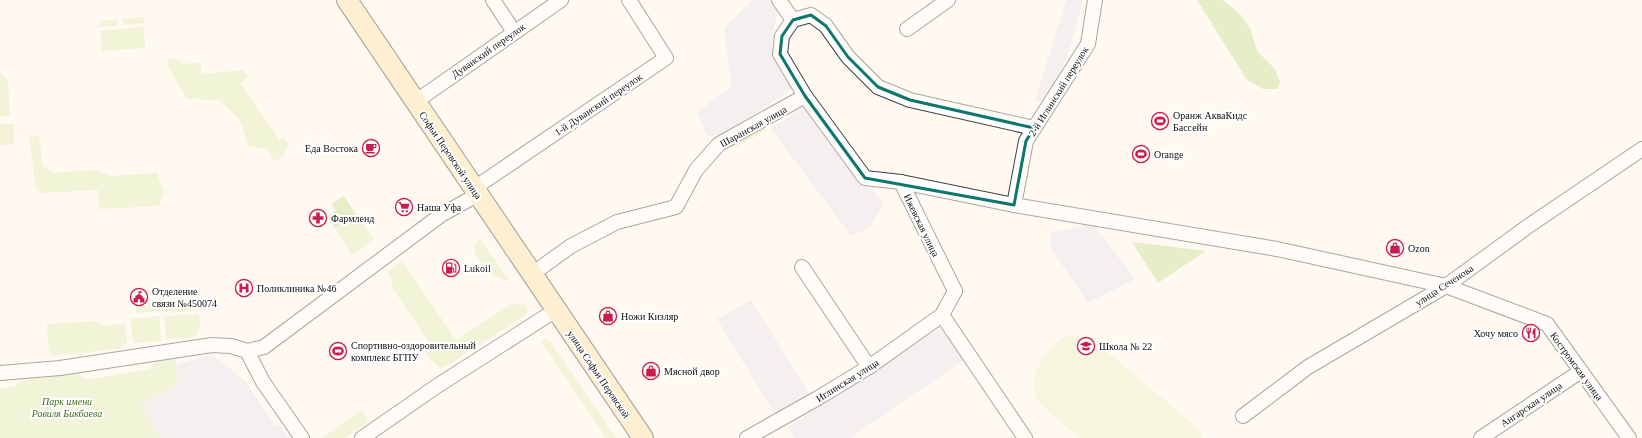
<svg xmlns="http://www.w3.org/2000/svg" width="1642" height="438" viewBox="0 0 1642 438" font-family="'Times New Roman',serif">
<style>
.industrial{fill:#eae3ee}
.green{fill:#dfedb7}
.forest{fill:#c7de95}
.pitch{fill:#eef3ca}
.lines{fill:none;stroke-linecap:round;stroke-linejoin:round}
.minor-casing{stroke:#424242;stroke-width:16}
.secondary-casing{stroke:#313131;stroke-width:22}
.minor{stroke:#fff;stroke-width:14}
.secondary{stroke:#ffe2ac;stroke-width:20}
.marked{fill:none;stroke:#0f766e;stroke-width:3;stroke-linejoin:round}
.labels{text-anchor:middle;stroke-width:4;stroke-linejoin:round;paint-order:stroke}
.street-label{font-size:10px;fill:#0f0f0f;stroke:#fff}
.poi-label{font-size:10px;fill:#0f0f0f;stroke:#fff;text-anchor:start}
.park-label{font-size:10px;font-style:italic;fill:#3e6c1a;stroke:#fff}
</style>
<rect width="100%" height="100%" fill="#fff9f1"/>
<g class="industrial">
<path d="M753,0H773L778,6L771,47L794,88L724,134L707,136L697,112L732,86L724,28Z"/>
<path d="M1066,0H1083L1075,31L1060,77L1047,103L1035,101Z"/>
<path d="M804,107L884,204L869,228L851,236L771,129Z"/>
<path d="M1093,224L1135,279L1088,303L1050,247L1051,232Z"/>
<path d="M751,300L811,396L775,415L717,319Z"/>
<path d="M939,326L964,360L850,438H795L788,428Z"/>
<path d="M212,354L246,382L275,426L280,425L289,438H161L140,405L177,384L176,365Z"/>
</g>
<g class="green">
<path d="M143,17L144,23L123,25L122,19Z"/>
<path d="M117,20V26L98,27L100,21Z"/>
<path d="M144,27L145,48L102,51L100,31Z"/>
<path d="M175,58L183,64L200,62L202,74L243,70L248,77L240,83L279,139H285L288,145L284,155L276,162L265,149L248,146L241,122L220,100L187,99L166,64L169,59Z"/>
<path d="M0,73L8,80L10,116H0Z"/>
<path d="M0,124H14V144L0,145Z"/>
<path d="M763,124L766,130L736,147H731L729,144Z"/>
<path d="M39,136L43,166L53,173L93,170L113,176L157,173L164,192L159,206L99,209L98,190L41,193L36,189L29,137Z"/>
<path d="M356,214L374,240L352,255L335,228Z"/>
<path d="M480,239L509,280C492,279 475,263 474,245Z"/>
<path d="M402,261L456,340L511,304L525,305L528,312L525,315L445,367L440,368L429,358L423,347L429,342L391,286L393,281L387,272Z"/>
<path d="M198,302L199,310L165,312V303Z"/>
<path d="M158,304L159,311L136,313V306Z"/>
<path d="M199,314C200,323 201,330 194,337L166,340L164,316Z"/>
<path d="M159,316L161,341L133,343L131,319Z"/>
<path d="M95,321L100,325L125,324L127,343L122,348L53,356L49,353L47,324Z"/>
<path d="M544,339L549,340L616,438H606L540,340Z"/>
<path d="M174,355L176,365L177,384L140,405L161,438H0V389L15,387L22,380L76,373L87,380L150,369L160,356Z"/>
<path d="M362,410L369,422L344,438H322Z"/>
</g>
<g class="forest">
<path d="M1197,0H1223L1241,15L1251,30L1257,51L1274,68L1280,81L1278,89H1263L1247,80Z"/>
<path d="M344,196L356,214L335,228L327,217L336,211L331,204Z"/>
<path d="M1132,242L1206,251L1158,283Z"/>
</g>
<path class="pitch" d="M1080,336L1092,339L1200,430L1203,438H1080C1067,427 1051,416 1040,403C1024,383 1044,348 1064,338C1068,336 1075,336 1080,336Z"/>
<g class="lines">
<g class="minor-casing">
<g id="minor">
<path d="M493,0L514,32"/>
<path d="M793,20L811,15L826,26L848,57L878,87L910,100L1034,128"/>
<path d="M907,29L948,0"/>
<path d="M415,102L561,0"/>
<path d="M901,182L1014,205L1277,249L1446,286L1547,324L1629,438"/>
<path d="M473,189L666,58L629,0"/>
<path d="M1014,205L1026,141L1088,44L1095,0"/>
<path d="M802,267L869,367"/>
<path d="M532,274L571,246L617,222L676,207L696,170L719,144L805,96"/>
<path d="M942,315L1025,438"/>
<path d="M247,351L263,382L302,438"/>
<path d="M0,373L60,368L212,345L231,346L247,351L264,347L441,215L477,195"/>
<path d="M1243,416L1308,367L1446,286L1527,227L1642,149"/>
<path d="M362,438L437,386L556,310"/>
<path d="M747,438L818,398L869,367L942,315L955,291L901,182L865,178L805,96L780,54L782,36L793,20L779,0"/>
<path d="M1481,438L1581,371"/>
</g>
</g>
<g class="secondary-casing">
<path id="secondary" d="M347,0L643,438"/>
</g>
<use href="#minor" class="minor"/>
<use href="#secondary" class="secondary"/>
</g>
<path d="M0 0H1642V438H0ZM811,15L826,26L848,57L878,87L910,100L1034,128L1026,141L1014,205L865,178L805,96L780,54L782,36L793,20Z" fill="#fff9f1" fill-opacity=".55" fill-rule="evenodd"/>
<path class="marked" d="M811,15L826,26L848,57L878,87L910,100L1034,128L1026,141L1014,205L865,178L805,96L780,54L782,36L793,20Z"/>
<defs>
<g id="stadium-ring" transform="scale(0.9)"><circle r="9.5" fill="#fff" stroke="#c91d4d" stroke-width="1.5"/><path d="M0-5a6.5 5 0 1 0 0 10a6.5 5 0 1 0 0-10ZM-3.5-1.8h7v3.6h-7Z" fill="#c91d4d"/></g>
<g id="cafe-ring" transform="scale(0.9)"><circle r="9.5" fill="#fff" stroke="#c91d4d" stroke-width="1.5"/><path d="M-5.5-4.5H6V0H3Q3 3.5 0 3.5H-2.5Q-5.5 3.5-5.5 0ZM3-3.2v2h1.7v-2ZM-6 4.5H4V6H-6Z" fill="#c91d4d"/></g>
<g id="supermarket-ring" transform="scale(0.9)"><circle r="9.5" fill="#fff" stroke="#c91d4d" stroke-width="1.5"/><path d="M-6-5.5h2.5l.6 2H6L4.5 2H-2.5L-4.4-4H-6ZM-1.5 3.2a1.3 1.3 0 1 0 .1 0ZM3 3.2a1.3 1.3 0 1 0 .1 0Z" fill="#c91d4d"/></g>
<g id="pharmacy-ring" transform="scale(0.9)"><circle r="9.5" fill="#fff" stroke="#c91d4d" stroke-width="1.5"/><path d="M-2-6h4v4h4v4h-4v4h-4v-4h-4v-4h4Z" fill="#c91d4d"/></g>
<g id="shop-ring" transform="scale(0.9)"><circle r="9.5" fill="#fff" stroke="#c91d4d" stroke-width="1.5"/><path d="M-5-2.5h2.3a2.7 3.5 0 0 1 5.4 0H5L5.5 6h-11ZM-1.5-2.5h3a1.5 2.3 0 0 0-3 0Z" fill="#c91d4d"/></g>
<g id="fuel-ring" transform="scale(0.9)"><circle r="9.5" fill="#fff" stroke="#c91d4d" stroke-width="1.5"/><path d="M-5.5-6h7V0h2V4h1.3V-2.5L3-4.5l.8-.8L6-3V5H2.5V1h-1V6h-7ZM-4.2-4.7v3.2H.2V-4.7Z" fill="#c91d4d"/></g>
<g id="hospital-ring" transform="scale(0.9)"><circle r="9.5" fill="#fff" stroke="#c91d4d" stroke-width="1.5"/><path d="M-5-5h3v3.5h4V-5h3V5h-3V1.5h-4V5h-3Z" fill="#c91d4d"/></g>
<g id="civic-ring" transform="scale(0.9)"><circle r="9.5" fill="#fff" stroke="#c91d4d" stroke-width="1.5"/><path d="M-.6-6.5H3V-4.5H.6V-3L4-1V1h2V6H-6V1h2V-1L-.6-3ZM-1.2 2.5V6h2.4V2.5Z" fill="#c91d4d"/></g>
<g id="restaurant-ring" transform="scale(0.9)"><circle r="9.5" fill="#fff" stroke="#c91d4d" stroke-width="1.5"/><path d="M-5-6h1v4h1v-4h1v4h1v-4h1v5L-1.5 .5V6h-2V.5L-5-1ZM5-6V6H3V1.5H1.5Q1.5-4 5-6Z" fill="#c91d4d"/></g>
<g id="school-ring" transform="scale(0.9)"><circle r="9.5" fill="#fff" stroke="#c91d4d" stroke-width="1.5"/><path d="M0-5L7-2L0 1L-7-2ZM-4 1L0 2.5L4 1V4Q0 6-4 4Z" fill="#c91d4d"/></g>
</defs>
<g fill-rule="evenodd">
<use href="#stadium-ring" x="1160" y="121"/>
<use href="#cafe-ring" x="371" y="148"/>
<use href="#stadium-ring" x="1141" y="154"/>
<use href="#supermarket-ring" x="404" y="207"/>
<use href="#pharmacy-ring" x="318" y="218"/>
<use href="#shop-ring" x="1395" y="248"/>
<use href="#fuel-ring" x="451" y="268"/>
<use href="#hospital-ring" x="244" y="288"/>
<use href="#civic-ring" x="139" y="297"/>
<use href="#shop-ring" x="608" y="316"/>
<use href="#restaurant-ring" x="1531" y="333"/>
<use href="#school-ring" x="1086" y="346"/>
<use href="#stadium-ring" x="338" y="351"/>
<use href="#shop-ring" x="651" y="371"/>
</g>
<g class="labels">
<g class="street-label">
<text transform="translate(488 50) rotate(-35)" y="4">Дуванский переулок</text>
<text transform="translate(1058 91) rotate(-58)" y="4">2-й Иглинский переулок</text>
<text transform="translate(598 104) rotate(-34)" y="4">1-й Дуванский переулок</text>
<text transform="translate(753 126) rotate(-29)" y="4">Шаранская улица</text>
<text transform="translate(451 155) rotate(56)" y="4">Софьи Перовской улица</text>
<text transform="translate(922 225) rotate(64)" y="4">Ижевская улица</text>
<text transform="translate(1444 285) rotate(-33)" y="4">улица Сеченова</text>
<text transform="translate(1577 366) rotate(54)" y="4">Костромская улица</text>
<text transform="translate(599 374) rotate(56)" y="4">улица Софьи Перовской</text>
<text transform="translate(847 380) rotate(-32)" y="4">Иглинская улица</text>
<text transform="translate(1531 404) rotate(-34)" y="4">Ангарская улица</text>
</g>
<g class="poi-label">
<text x="1173" y="119">Оранж АкваКидс<tspan x="1173" dy="12">Бассейн</tspan></text>
<text x="358" y="152" text-anchor="end">Еда Востока</text>
<text x="1154" y="158">Orange</text>
<text x="417" y="211">Наша Уфа</text>
<text x="331" y="222">Фармленд</text>
<text x="1408" y="252">Ozon</text>
<text x="464" y="272">Lukoil</text>
<text x="257" y="292">Поликлиника №46</text>
<text x="152" y="295">Отделение<tspan x="152" dy="12">связи №450074</tspan></text>
<text x="621" y="320">Ножи Кизляр</text>
<text x="1518" y="337" text-anchor="end">Хочу мясо</text>
<text x="351" y="349">Спортивно-оздоровительный<tspan x="351" dy="12">комплекс БГПУ</tspan></text>
<text x="1099" y="350">Школа № 22</text>
<text x="664" y="375">Мясной двор</text>
</g>
<g class="park-label">
<text x="67" y="405">Парк имени<tspan x="67" dy="12">Равиля Бикбаева</tspan></text>
</g>
</g>
</svg>
